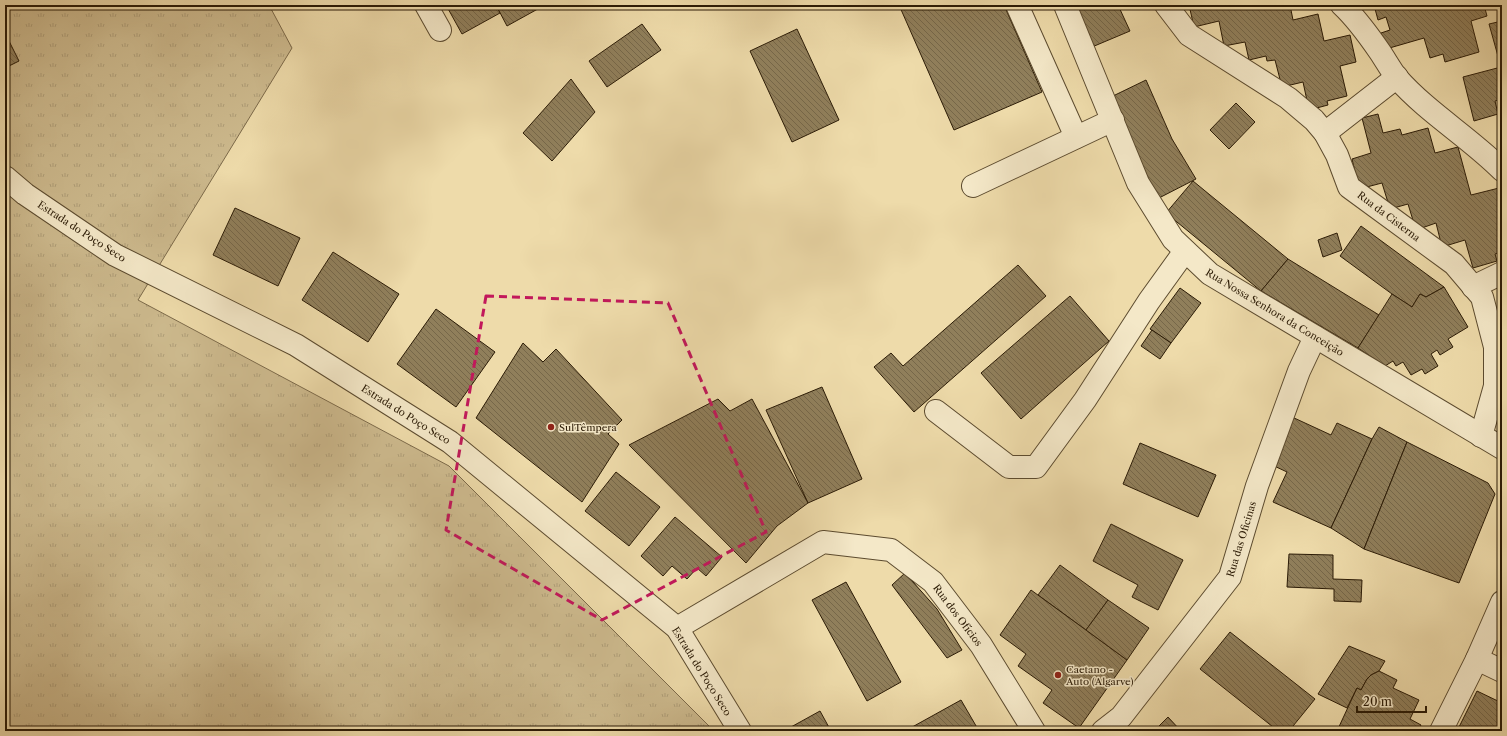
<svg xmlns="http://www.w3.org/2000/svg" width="1507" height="736" viewBox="0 0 1507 736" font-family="'Libre Caslon Text',serif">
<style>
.grass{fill:url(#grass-tufts);stroke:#7c6a4a}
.building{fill:url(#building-back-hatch);stroke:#2b1b06}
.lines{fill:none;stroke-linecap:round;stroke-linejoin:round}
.minor-casing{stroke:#5c4b2f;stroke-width:24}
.minor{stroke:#f4e8c8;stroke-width:22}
.marked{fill:none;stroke:#c2185b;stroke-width:3;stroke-dasharray:8 5;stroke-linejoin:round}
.poi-dot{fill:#8f2418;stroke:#f4e8c8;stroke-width:1.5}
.labels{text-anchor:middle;stroke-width:3;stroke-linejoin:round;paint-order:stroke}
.street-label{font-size:10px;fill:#2b1b06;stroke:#f4e8c8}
.poi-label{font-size:10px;fill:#2b1b06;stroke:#f4e8c8;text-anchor:start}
</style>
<defs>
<pattern id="grass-tufts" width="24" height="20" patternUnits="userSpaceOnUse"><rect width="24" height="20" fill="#cdba8e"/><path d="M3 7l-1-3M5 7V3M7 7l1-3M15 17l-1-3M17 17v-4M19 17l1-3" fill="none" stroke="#b09f79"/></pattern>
<pattern id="building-back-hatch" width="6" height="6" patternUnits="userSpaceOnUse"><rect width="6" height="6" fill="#907f5b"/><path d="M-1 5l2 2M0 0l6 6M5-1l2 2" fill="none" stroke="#766749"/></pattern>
</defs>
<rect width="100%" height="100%" fill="#eedbaa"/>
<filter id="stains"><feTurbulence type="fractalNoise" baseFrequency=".005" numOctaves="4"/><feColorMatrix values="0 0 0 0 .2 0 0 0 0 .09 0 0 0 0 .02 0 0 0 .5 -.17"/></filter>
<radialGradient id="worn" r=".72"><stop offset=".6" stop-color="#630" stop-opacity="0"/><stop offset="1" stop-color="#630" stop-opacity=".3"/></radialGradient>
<path class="grass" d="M5,5H269L292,48L138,300L449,466L714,731H5Z"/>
<g class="building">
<path d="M446,5H496L500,13L462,34Z"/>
<path d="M496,5H545L507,26Z"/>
<path d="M899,5H1004L1042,92L954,130Z"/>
<path d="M1074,5H1118L1130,31L1092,47Z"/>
<path d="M1189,5H1290L1293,20L1318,14L1324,41L1350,35L1356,62L1340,66L1347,96L1327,101L1328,105L1309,110L1303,82L1282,87L1275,60L1267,61L1266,56L1249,60L1245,42L1224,46L1219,21L1194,27Z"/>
<path d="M1374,5H1484L1487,16L1471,21L1479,52L1445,62L1443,54L1430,58L1424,38L1386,49L1381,33L1390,30L1386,17L1378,20Z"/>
<path d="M1502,21V67H1501L1489,24Z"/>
<path d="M642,24L661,50L607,87L589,61Z"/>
<path d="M797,29L839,120L792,142L750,51Z"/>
<path d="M5,33L19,61L5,68Z"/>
<path d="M1501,67L1502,99L1495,101L1498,114L1474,121L1463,77Z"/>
<path d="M571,79L595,112L552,161L523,133Z"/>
<path d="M1146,80L1172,139L1196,179L1157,199L1113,96Z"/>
<path d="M1236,103L1255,122L1229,149L1210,130Z"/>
<path d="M1378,114L1383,133L1400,129L1402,135L1428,128L1435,153L1458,147L1471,195L1499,188L1502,200V252L1495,254L1497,261L1473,268L1465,240L1442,247L1436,223L1416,230L1408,204L1390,209L1382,183L1359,189L1352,159L1371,153L1362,118Z"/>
<path d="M1193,181L1288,259L1261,291L1166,213Z"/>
<path d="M235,208L300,238L278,286L213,255Z"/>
<path d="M1361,226L1444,287L1426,297L1420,294L1412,307L1392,294L1340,256Z"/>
<path d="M1337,233L1342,250L1323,257L1318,240Z"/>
<path d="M333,252L399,294L368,342L302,300Z"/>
<path d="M1288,259L1379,315L1358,348L1261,291Z"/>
<path d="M1018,265L1046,296L914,412L874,367L891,353L903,366Z"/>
<path d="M1444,287L1468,327L1448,339L1453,347L1440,355L1437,350L1431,354L1438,366L1425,374L1422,369L1411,375L1403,362L1396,366L1393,361L1385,366L1358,348L1392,294L1412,307L1420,294L1426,297Z"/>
<path d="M1180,288L1201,303L1171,343L1150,329Z"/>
<path d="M1070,296L1109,341L1021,419L981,373Z"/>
<path d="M436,309L495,352L456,407L397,364Z"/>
<path d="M1152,330L1171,343L1160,359L1141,346Z"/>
<path d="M523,343L543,362L556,349L622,420L608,434L619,444L582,502L476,418Z"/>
<path d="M822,387L862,479L808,503L766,410Z"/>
<path d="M718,399L730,411L752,399L808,503L777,526L746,563L629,445Z"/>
<path d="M1292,417L1331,435L1337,423L1372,439L1331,528L1273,502L1287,472L1270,464Z"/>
<path d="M1379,427L1407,442L1364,549L1331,528L1372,439Z"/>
<path d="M1407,442L1488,483L1495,494L1459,583L1364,549Z"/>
<path d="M1140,443L1216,475L1198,517L1123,484Z"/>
<path d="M616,472L660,507L629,546L585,511Z"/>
<path d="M675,517L722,557L706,576L697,568L687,579L672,566L663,576L641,556Z"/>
<path d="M1111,524L1183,560L1158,610L1132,597L1138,585L1093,561Z"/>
<path d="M1289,554L1333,555V579L1362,580L1361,602L1334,601V589L1287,587Z"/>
<path d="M1060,565L1108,600L1086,630L1038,595Z"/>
<path d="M905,573L937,609L962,650L947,658L892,585Z"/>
<path d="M846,582L901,682L867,701L812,600Z"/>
<path d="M1031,590L1127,660L1079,728L1043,703L1052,690L1018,666L1026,654L1000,635Z"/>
<path d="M1108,600L1149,628L1127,660L1086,630Z"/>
<path d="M1230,632L1315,699L1289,731H1278L1200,669Z"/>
<path d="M1349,646L1385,661L1379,671L1371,675L1367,679L1361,690L1357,688L1347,708L1318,694Z"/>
<path d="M1379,671L1397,680L1393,688L1419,700L1410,719L1421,725L1418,731H1337L1357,688L1361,690L1367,679L1371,675Z"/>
<path d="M1477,691L1502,703V731H1457Z"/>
<path d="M961,700L979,731H905Z"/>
<path d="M820,711L831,731H793L791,727Z"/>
<path d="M1168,717L1181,731H1154Z"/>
</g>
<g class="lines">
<g class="minor-casing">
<g id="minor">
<path d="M426,5L440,30"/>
<path d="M1017,5L1076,137"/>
<path d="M1065,5L1138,183L1173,239L1210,274L1502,448"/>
<path d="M1166,5L1189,35L1288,98L1314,120L1325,133L1337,155L1349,187L1454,264L1482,297L1495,347V386L1481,436"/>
<path d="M1342,5C1357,19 1369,36 1380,52C1386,61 1391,70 1397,78C1428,113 1469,137 1502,170"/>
<path d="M1325,133L1397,77"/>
<path d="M5,177L25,194L115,255L296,345L450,442L677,628L740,731"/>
<path d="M973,186L1113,120"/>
<path d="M1473,287L1502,273"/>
<path d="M936,411L1009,467H1036L1085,400L1149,301L1185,251"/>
<path d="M677,628L823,542L891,550L933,582L981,645L1034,731"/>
<path d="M1477,659L1502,671"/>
<path d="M1103,731L1121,717L1230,577L1257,486L1299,371L1315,337"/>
<path d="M1441,731L1477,659L1502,602"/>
</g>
</g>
<use href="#minor" class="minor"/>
</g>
<path class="marked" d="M486,296L668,303L766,532L602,620L446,530Z"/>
<g class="poi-dot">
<circle cx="551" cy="427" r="4"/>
<circle cx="1058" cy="675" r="4"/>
</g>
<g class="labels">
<g class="street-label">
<text transform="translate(1389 216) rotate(37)" y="4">Rua da Cisterna</text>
<text transform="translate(82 231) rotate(33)" y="4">Estrada do Poço Seco</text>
<text transform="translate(1275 312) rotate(31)" y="4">Rua Nossa Senhora da Conceição</text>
<text transform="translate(406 414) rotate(32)" y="4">Estrada do Poço Seco</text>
<text transform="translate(1241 539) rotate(-73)" y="4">Rua das Oficinas</text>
<text transform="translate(958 615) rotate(53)" y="4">Rua dos Ofícios</text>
<text transform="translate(702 671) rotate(58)" y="4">Estrada do Poço Seco</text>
</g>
<g class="poi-label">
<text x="559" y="431">SulTêmpera</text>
<text x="1066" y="673">Caetano -<tspan x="1066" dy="12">Auto (Algarve)</tspan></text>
</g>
</g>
<rect width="1507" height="736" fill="none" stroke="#eedbaa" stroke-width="20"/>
<rect x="6" y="6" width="1495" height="724" fill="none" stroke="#2b1b06" stroke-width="2"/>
<rect x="10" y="10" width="1487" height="716" fill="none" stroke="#2b1b06"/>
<path d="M1357 706v6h69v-6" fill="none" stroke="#2b1b06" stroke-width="2"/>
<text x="1363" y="706" font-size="12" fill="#2b1b06" stroke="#f4e8c8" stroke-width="3" paint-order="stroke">20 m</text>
<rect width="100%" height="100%" filter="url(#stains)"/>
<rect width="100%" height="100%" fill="url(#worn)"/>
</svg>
